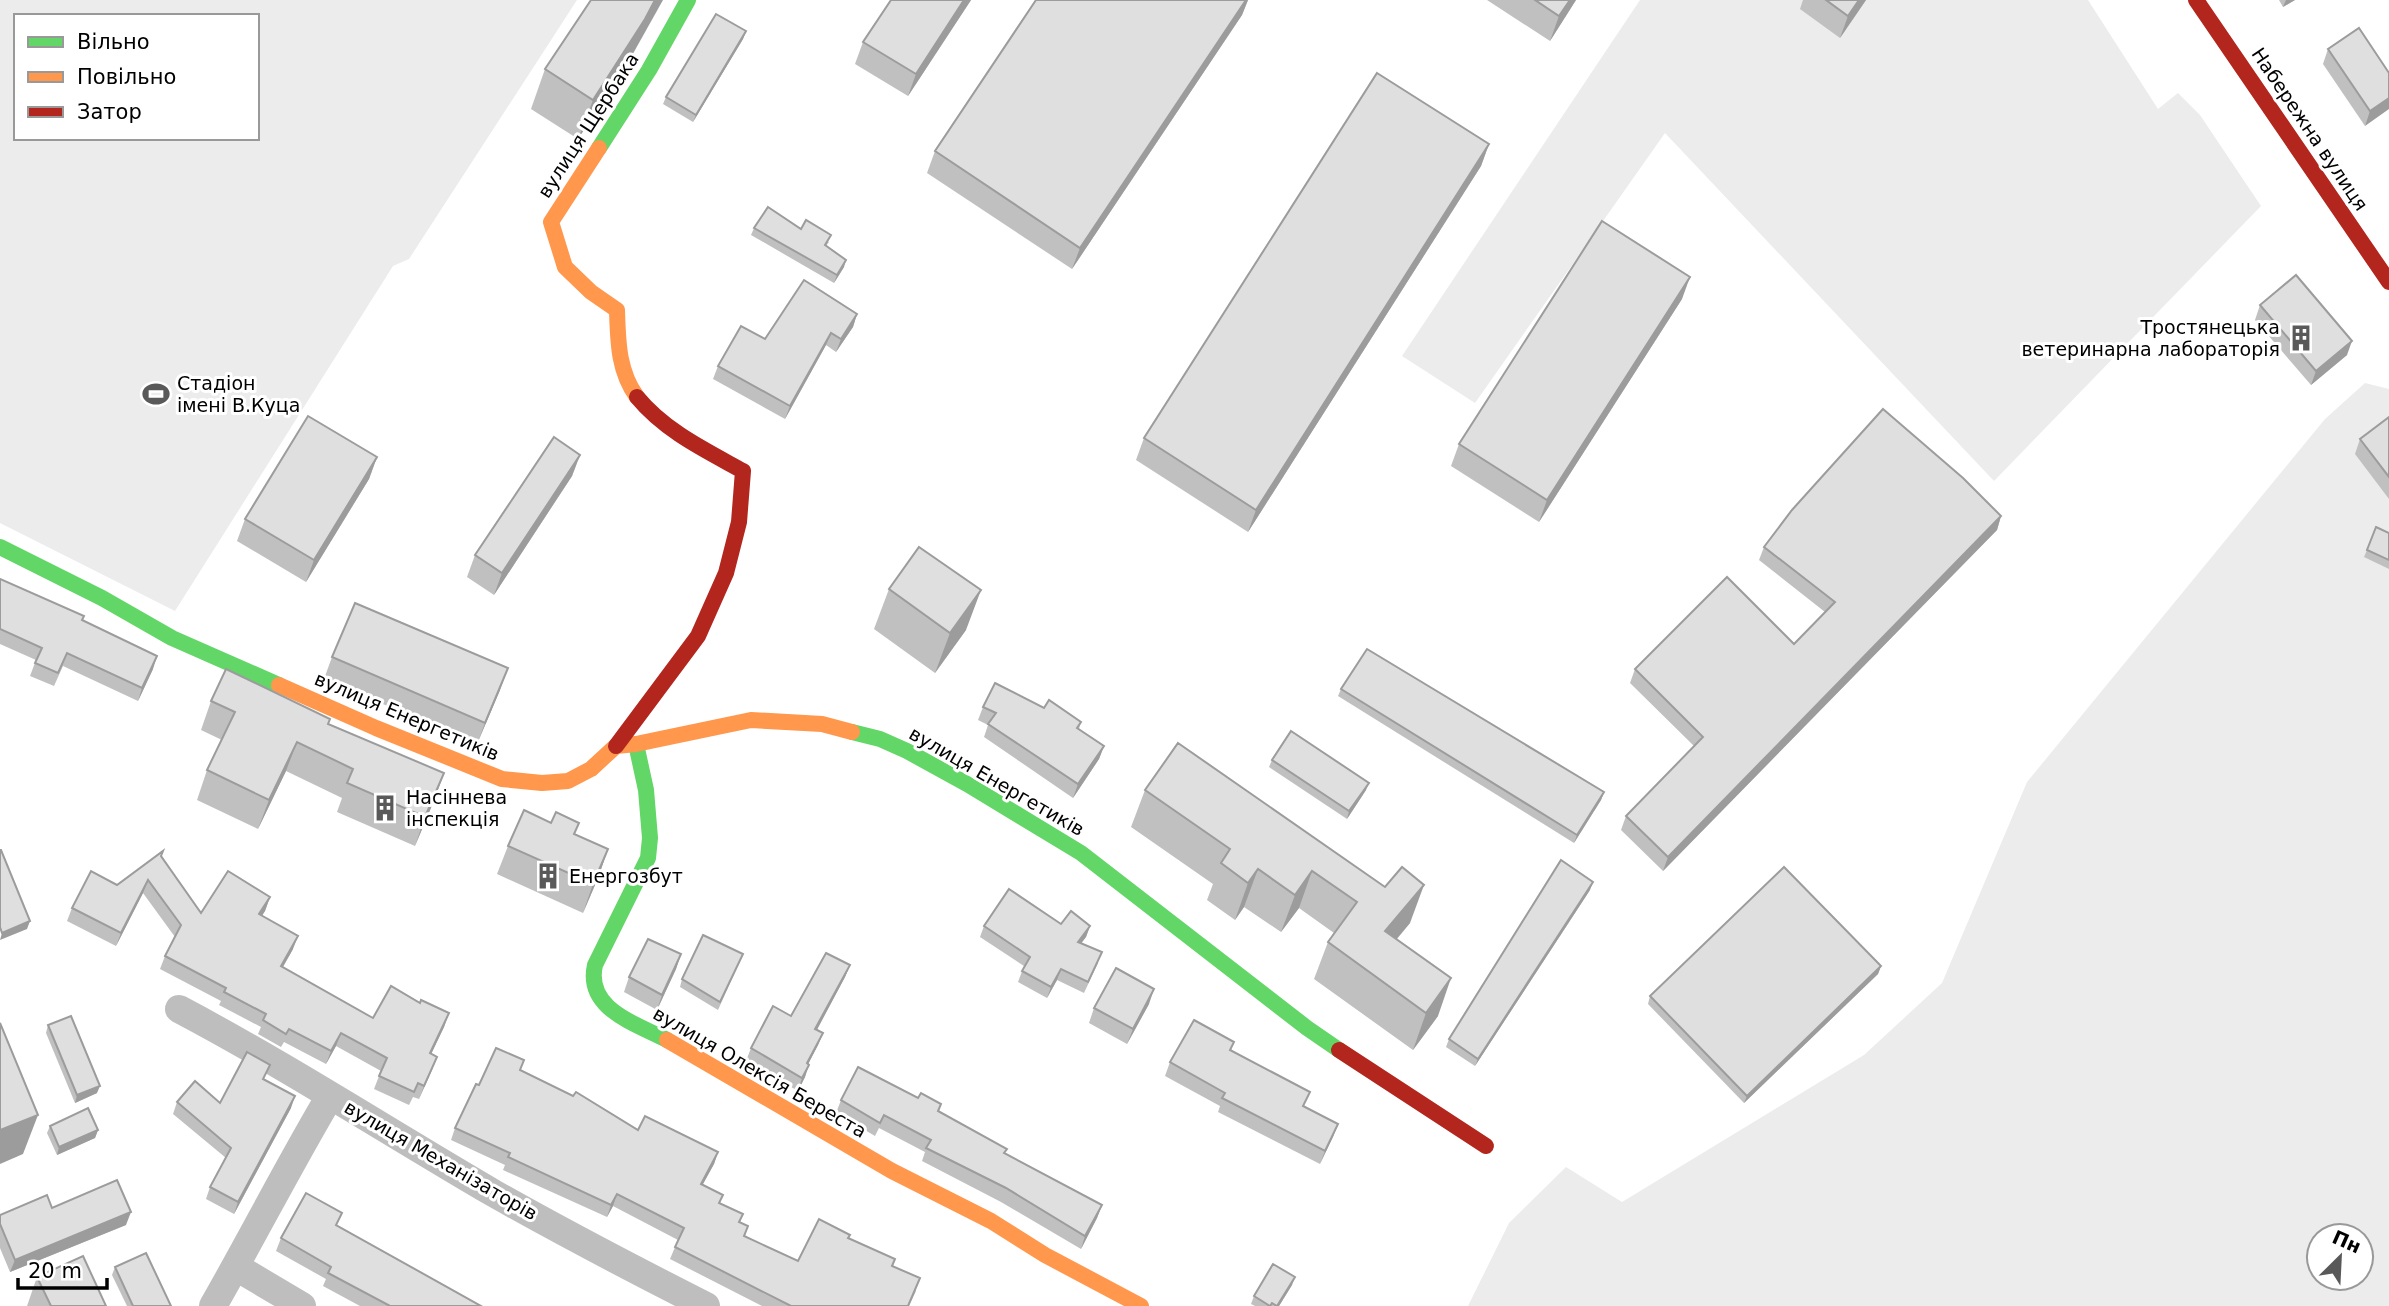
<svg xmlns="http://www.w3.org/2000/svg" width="2389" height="1306" viewBox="0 0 2389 1306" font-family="'DejaVu Sans',sans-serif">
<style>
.green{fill:#ececec;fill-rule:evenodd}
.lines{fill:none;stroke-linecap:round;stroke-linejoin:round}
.street{stroke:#bebebe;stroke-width:28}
.fast{stroke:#63d668;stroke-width:16}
.slow{stroke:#ff974d;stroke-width:16}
.jam{stroke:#b3261e;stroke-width:16}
.wall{fill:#c0c0c0}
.shaded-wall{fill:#9c9c9c}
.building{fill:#dfdfdf;stroke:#9c9c9c;stroke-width:2}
.labels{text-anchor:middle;stroke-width:6;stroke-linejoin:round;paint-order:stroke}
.street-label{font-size:19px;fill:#000;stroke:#fff}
.poi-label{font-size:19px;fill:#000;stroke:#fff;text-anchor:start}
</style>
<rect width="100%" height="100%" fill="#fff"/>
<g class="green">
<path d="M0,0H577L409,259L393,266L175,611L0,523ZM16,16H257V138H16Z"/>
<path d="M1640,0H2088L2158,109L2178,93L2200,115L2261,206L1994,481L1665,133L1475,403L1402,356Z"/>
<path d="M2365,383L2389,389V1306H1468L1509,1223L1566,1167L1622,1202L1864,1055L1942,983L2027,782L2325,419ZM2319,1236H2361V1278H2319Z"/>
</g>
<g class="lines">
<g class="street">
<path d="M179,1009C287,1066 390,1133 495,1194C564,1233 635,1270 706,1306"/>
<path d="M236,1267L302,1306"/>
<path d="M213,1306C253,1236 289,1165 330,1096"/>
</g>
<g class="fast">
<path d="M599,148L649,70L688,0"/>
<path d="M0,547L102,598L172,638L279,685"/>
<path d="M852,732L880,739L907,751L967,784L1081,853L1307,1028L1339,1050"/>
<path d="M636,744L646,790L650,838L648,858L595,965C585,1009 635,1023 667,1040"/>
</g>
<g class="slow">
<path d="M599,148L551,222L565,267L591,292L617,310C618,341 618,371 637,397"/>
<path d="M279,685L376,728L502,779L542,783L568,781L591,769L616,746L636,744L751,720L822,724L852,732"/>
<path d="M667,1040L892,1171L991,1221L1045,1255L1141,1306"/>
</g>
<g class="jam">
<path d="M2196,0L2389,282"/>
<path d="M616,746L698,636L726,573L739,522L743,471C705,450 665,431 637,397"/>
<path d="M1339,1050L1486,1146"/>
</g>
</g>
<g class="wall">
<path d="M891,0H971L908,96L855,64L863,42Z"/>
<path d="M1036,0H1248L1242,15L1072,269L927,173L935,151Z"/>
<path d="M1487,0H1576L1550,41Z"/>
<path d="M1803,0H1866L1840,38L1800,9Z"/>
<path d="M2279,0H2295L2283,7Z"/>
<path d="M746,31L743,39L693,122L663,104L666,97Z"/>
<path d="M2328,49L2389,73L2365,126L2323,64Z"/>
<path d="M630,59L578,139L531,109L545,69Z"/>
<path d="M1489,144L1481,166L1248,532L1136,460L1144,438Z"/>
<path d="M754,228L801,229L829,242L826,246L844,267L834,283L751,235Z"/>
<path d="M1682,299L1539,522L1451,466L1459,444Z"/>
<path d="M2260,305L2347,355L2311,385L2255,320Z"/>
<path d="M857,314L853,327L836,352L826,345L785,419L713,379L718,366L765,339Z"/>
<path d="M2389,417V499L2355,454L2360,439Z"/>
<path d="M580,455L572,476L494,595L467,577L475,555Z"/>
<path d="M377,457L369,479L306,582L237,541L245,519Z"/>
<path d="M2001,516L1997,530L1663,871L1621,830L1626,816L1694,746L1630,683L1635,669L1794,644L1825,612L1759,560L1764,547Z"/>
<path d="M2389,533V569L2364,557L2367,550Z"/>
<path d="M0,579L82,620L153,669L138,701L63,666L54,686L30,676L36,660L0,644Z"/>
<path d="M889,589L966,630L935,673L874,629Z"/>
<path d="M332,657L500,690L477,744L324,679Z"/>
<path d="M1341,689L1604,792L1601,800L1574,843L1338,696Z"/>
<path d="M211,701L328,724L444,773L433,803L415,846L337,812L342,798L286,771L258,829L197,800L207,770L222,740L201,730Z"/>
<path d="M983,707L1044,708L1081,722L1079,729L1104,746L1099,759L1073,798L984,737L988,725L978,720Z"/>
<path d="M1178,743L1410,923L1397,939L1438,1016L1413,1050L1314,979L1328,942L1334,933L1299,908L1281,932L1244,907L1235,920L1207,900L1213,884L1131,827L1145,790Z"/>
<path d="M1272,760L1366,790L1347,819L1269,767Z"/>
<path d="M575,835L608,849L598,878L583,913L497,874L508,846Z"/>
<path d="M163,851L161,857L201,913L270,897L265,911L262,916L293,949L283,967L373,1018L420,1003L449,1013L444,1027L431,1054L437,1057L419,1099L413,1097L409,1105L374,1089L381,1071L336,1046L326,1064L284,1042L281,1047L258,1034L261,1027L219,1005L221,1001L160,969L165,956L175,937L143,893L116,946L67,921L72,908L117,885Z"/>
<path d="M1590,890L1475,1066L1446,1047L1449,1039Z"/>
<path d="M1061,924L1090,926L1086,937L1081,943L1098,963L1084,993L1057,980L1047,998L1018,982L1024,966L980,937L984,926Z"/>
<path d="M681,954L676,969L657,1010L624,992L629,977Z"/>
<path d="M740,961L718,1010L680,987L682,979Z"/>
<path d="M850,965L845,977L817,1029L823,1033L818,1045L808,1064L805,1077L798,1091L746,1061L751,1048L791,1016Z"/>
<path d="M1881,966L1878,974L1744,1103L1648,1004L1650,996Z"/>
<path d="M1149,1004L1127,1044L1089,1023L1094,1008Z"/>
<path d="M48,1025L97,1093L75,1103L46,1033Z"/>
<path d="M1231,1051L1304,1107L1338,1124L1320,1164L1218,1112L1220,1106L1165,1076L1170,1062Z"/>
<path d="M520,1071L638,1130L718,1152L714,1164L702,1185L720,1203L743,1214L740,1222L748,1226L745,1236L798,1261L849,1238L892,1266L916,1291L909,1306H762L670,1259L678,1240L613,1206L607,1217L503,1170L505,1165L451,1140L455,1128L479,1085Z"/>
<path d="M265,1079L291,1108L234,1214L206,1199L210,1187L226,1158L173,1114L177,1102L220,1103Z"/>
<path d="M841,1100L939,1111L1005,1153L1102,1205L1097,1218L1081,1249L1001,1202L922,1161L925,1152L879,1128L875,1136L836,1113Z"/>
<path d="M50,1126L98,1130L95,1138L57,1155L47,1133Z"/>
<path d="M52,1208L126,1225L10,1272L0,1248V1215Z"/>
<path d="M338,1227L481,1306H360L323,1286L326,1279L276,1251L281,1238Z"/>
<path d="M115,1267L171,1306H127L112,1275Z"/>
<path d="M37,1277L106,1306H27Z"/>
<path d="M1292,1285L1279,1306H1255L1251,1304L1254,1296Z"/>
</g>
<g class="shaded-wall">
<path d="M655,0H663L630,59L578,139L593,100Z"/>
<path d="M964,0H971L908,96L916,74Z"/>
<path d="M1246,0H1248L1242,15L1072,269L1080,248Z"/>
<path d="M1570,0H1576L1550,41L1559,16Z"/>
<path d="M1859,0H1866L1840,38L1848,16Z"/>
<path d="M2286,0H2295L2283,7Z"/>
<path d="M746,31L743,39L693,122L696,115Z"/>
<path d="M2389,98V109L2365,126L2370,111Z"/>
<path d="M1489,144L1481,166L1248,532L1256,510Z"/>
<path d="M846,260L844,267L834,283L837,275Z"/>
<path d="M1690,277L1682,299L1539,522L1547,500Z"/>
<path d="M857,314L853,327L836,352L841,339Z"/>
<path d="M831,333L826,345L785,419L790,406Z"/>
<path d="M2352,341L2347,355L2311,385L2316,371Z"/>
<path d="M580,455L572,476L494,595L502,573Z"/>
<path d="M377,457L369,479L306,582L314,560Z"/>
<path d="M2001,516L1997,530L1663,871L1668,857Z"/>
<path d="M981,590L966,630L935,673L950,633Z"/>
<path d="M157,656L153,669L138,701L142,688Z"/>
<path d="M508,668L500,690L477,744L485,723Z"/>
<path d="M297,742L286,771L258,829L269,800Z"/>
<path d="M1104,746L1099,759L1073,798L1078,784Z"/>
<path d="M444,773L433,803L415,846L425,817Z"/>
<path d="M1369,783L1366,790L1347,819L1349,811Z"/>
<path d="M1604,792L1601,800L1574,843L1577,835Z"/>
<path d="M608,849L598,878L583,913L593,884Z"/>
<path d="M1258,869L1244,907L1235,920L1248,883Z"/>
<path d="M1312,871L1299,908L1281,932L1295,895Z"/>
<path d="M148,880L143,893L116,946L121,933Z"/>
<path d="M1593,882L1590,890L1475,1066L1478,1059Z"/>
<path d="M1424,885L1410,923L1372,968L1385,931Z"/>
<path d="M270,897L265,911L254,927L259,914Z"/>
<path d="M30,921L27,929L0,940L2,933Z"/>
<path d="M1090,926L1086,937L1074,953L1078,942Z"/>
<path d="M298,936L293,949L276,979L281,966Z"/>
<path d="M681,954L676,969L657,1010L662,995Z"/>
<path d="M850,965L845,977L811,1041L815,1029Z"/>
<path d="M1881,966L1878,974L1744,1103L1747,1096Z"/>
<path d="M1061,969L1057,980L1047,998L1051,987Z"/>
<path d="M1451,978L1438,1016L1413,1050L1426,1013Z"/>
<path d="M1154,989L1149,1004L1127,1044L1133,1029Z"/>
<path d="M449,1013L444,1027L425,1067L430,1053Z"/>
<path d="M341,1033L336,1046L326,1064L331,1051Z"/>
<path d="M823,1033L818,1045L802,1076L807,1063Z"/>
<path d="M437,1057L432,1070L419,1099L424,1086Z"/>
<path d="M809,1065L805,1077L798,1091L802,1078Z"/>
<path d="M100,1086L97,1093L75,1103L77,1095Z"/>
<path d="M295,1096L291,1108L234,1214L238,1202Z"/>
<path d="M38,1115L23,1154L0,1164V1130Z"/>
<path d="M1338,1124L1333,1137L1320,1164L1325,1151Z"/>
<path d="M98,1130L95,1138L57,1155L59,1147Z"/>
<path d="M718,1152L714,1164L696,1197L701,1184Z"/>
<path d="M617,1194L613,1206L607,1217L611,1205Z"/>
<path d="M1102,1205L1097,1218L1081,1249L1085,1236Z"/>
<path d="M131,1212L126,1225L10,1272L15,1260Z"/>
<path d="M1295,1277L1292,1285L1279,1306H1277Z"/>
</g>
<g class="building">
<path d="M591,0H655L645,19L593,100L545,69Z"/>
<path d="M891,0H964L916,74L863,42Z"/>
<path d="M1036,0H1246L1080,248L935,151Z"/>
<path d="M1535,0H1570L1559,16Z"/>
<path d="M1826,0H1859L1848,16Z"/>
<path d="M716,14L746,31L696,115L666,97Z"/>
<path d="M2359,28L2389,73V98L2370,111L2328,49Z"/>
<path d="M1377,73L1489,144L1256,510L1144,438Z"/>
<path d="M768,207L801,229L806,220L831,235L825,245L846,260L837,275L754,228Z"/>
<path d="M1602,221L1690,277L1547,500L1459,444Z"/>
<path d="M2296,275L2352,341L2316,371L2260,305Z"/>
<path d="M804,280L857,314L841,339L831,333L790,406L718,366L741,326L765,339Z"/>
<path d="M1883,409L1963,478L2001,516L1668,857L1626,816L1703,737L1635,669L1727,577L1794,644L1835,602L1764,547L1792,510Z"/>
<path d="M308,416L377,457L314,560L245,519Z"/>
<path d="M2389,417V477L2360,439Z"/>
<path d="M554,437L580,455L502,573L475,555Z"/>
<path d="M2376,527L2389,533V560L2367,550Z"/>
<path d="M919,547L981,590L950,633L889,589Z"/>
<path d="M0,579L84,616L82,620L157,656L142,688L67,653L58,673L35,663L42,648L0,629Z"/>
<path d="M355,603L508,668L485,723L332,657Z"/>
<path d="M1367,649L1604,792L1577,835L1341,689Z"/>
<path d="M226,669L330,719L328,724L444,773L425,817L347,783L353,769L297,742L269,800L207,770L235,712L211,701Z"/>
<path d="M995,683L1044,708L1049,700L1081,722L1077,728L1104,746L1078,784L988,724L996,713L983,707Z"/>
<path d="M1291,731L1369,783L1349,811L1272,760Z"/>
<path d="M1178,743L1385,887L1402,867L1424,885L1385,931L1451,978L1426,1013L1328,942L1357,902L1312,871L1295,895L1258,869L1248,883L1221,863L1230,849L1145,790Z"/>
<path d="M524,810L551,823L556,812L579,823L574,834L608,849L593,884L508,846Z"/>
<path d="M0,850H1L30,921L2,933L0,927Z"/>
<path d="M163,851L161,856L201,913L228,871L270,897L259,914L298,936L281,966L373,1018L391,986L420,1003L421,1000L449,1013L430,1053L437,1057L424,1086L418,1083L414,1092L379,1076L387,1058L341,1033L331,1051L289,1029L286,1034L263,1020L266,1014L224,992L226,988L165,956L181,925L148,880L121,933L72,908L91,871L117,885Z"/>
<path d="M1561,860L1593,882L1478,1059L1449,1039Z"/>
<path d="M1784,867L1881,966L1747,1096L1650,996Z"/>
<path d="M1009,889L1061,924L1071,911L1090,926L1078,942L1102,952L1088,982L1061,969L1051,987L1022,971L1030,957L984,926Z"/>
<path d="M703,935L743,954L720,1002L682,979Z"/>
<path d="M648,939L681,954L662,995L629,977Z"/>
<path d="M826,953L850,965L815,1029L823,1033L807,1063L809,1065L802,1078L751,1048L773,1006L791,1016Z"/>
<path d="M1116,968L1154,989L1133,1029L1094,1008Z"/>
<path d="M71,1016L100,1086L77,1095L48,1025Z"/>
<path d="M1194,1020L1234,1042L1230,1050L1310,1092L1303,1106L1338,1124L1325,1151L1222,1098L1225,1093L1170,1062Z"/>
<path d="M0,1023L38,1115L0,1130Z"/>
<path d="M496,1048L524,1060L520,1070L573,1096L576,1092L638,1130L645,1116L718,1152L701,1184L723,1195L719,1203L743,1214L739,1222L748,1226L744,1236L798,1261L819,1219L850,1235L848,1238L895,1259L892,1266L920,1278L908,1306H791L675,1247L684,1228L617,1194L611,1205L508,1157L510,1153L455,1128L476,1084L479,1085Z"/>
<path d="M247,1052L270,1065L263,1079L295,1096L238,1202L210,1187L231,1148L177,1102L195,1081L220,1103Z"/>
<path d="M858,1067L918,1098L921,1093L941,1104L938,1111L1007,1149L1004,1153L1102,1205L1085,1236L1006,1188L926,1148L931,1140L884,1115L880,1123L841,1100Z"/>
<path d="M88,1108L98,1130L59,1147L50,1126Z"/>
<path d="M117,1180L131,1212L15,1260L0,1224V1215L47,1195L52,1208Z"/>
<path d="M306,1193L342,1213L336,1225L481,1306H390L328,1273L331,1267L281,1238Z"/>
<path d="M146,1253L171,1306H133L115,1267Z"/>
<path d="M83,1256L106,1306H51L37,1277Z"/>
<path d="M1273,1264L1295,1277L1277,1306L1272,1303L1270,1306L1254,1296Z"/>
</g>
<defs>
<g id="building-bare" transform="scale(2.1)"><path d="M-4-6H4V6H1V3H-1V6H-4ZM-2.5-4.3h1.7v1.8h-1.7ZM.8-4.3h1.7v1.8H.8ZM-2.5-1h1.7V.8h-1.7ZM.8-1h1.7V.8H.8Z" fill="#595959" stroke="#fff" stroke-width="2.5" paint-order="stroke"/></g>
<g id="stadium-bare" transform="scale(2.1)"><path d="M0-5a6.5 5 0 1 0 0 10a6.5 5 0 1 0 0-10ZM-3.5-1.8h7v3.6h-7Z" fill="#595959" stroke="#fff" stroke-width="2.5" paint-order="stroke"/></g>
</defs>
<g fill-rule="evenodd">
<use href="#building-bare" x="2301" y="338"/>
<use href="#stadium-bare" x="156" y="394"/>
<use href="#building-bare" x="385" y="808"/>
<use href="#building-bare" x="548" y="876"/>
</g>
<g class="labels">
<g class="street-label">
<text transform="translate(588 125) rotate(-57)" y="7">вулиця Щербака</text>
<text transform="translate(2310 129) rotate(56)" y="7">Набережна вулиця</text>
<text transform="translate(407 716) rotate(23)" y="7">вулиця Енергетиків</text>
<text transform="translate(997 781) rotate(30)" y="7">вулиця Енергетиків</text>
<text transform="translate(760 1072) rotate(30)" y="7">вулиця Олексія Береста</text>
<text transform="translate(441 1160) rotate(30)" y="7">вулиця Механізаторів</text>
</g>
<g class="poi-label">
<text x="2280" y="334" text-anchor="end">Тростянецька<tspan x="2280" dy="22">ветеринарна лабораторія</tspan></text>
<text x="177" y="390">Стадіон<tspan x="177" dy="22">імені В.Куца</tspan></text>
<text x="406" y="804">Насіннева<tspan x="406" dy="22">інспекція</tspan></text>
<text x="569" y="883">Енергозбут</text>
</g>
</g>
<rect x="14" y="14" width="245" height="126" fill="#ffffff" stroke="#999999" stroke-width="2"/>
<rect x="28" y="37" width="35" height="10" fill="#63d668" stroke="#999999" stroke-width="2"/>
<text x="77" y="49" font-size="21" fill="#000000">Вільно</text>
<rect x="28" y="72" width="35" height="10" fill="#ff974d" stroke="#999999" stroke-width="2"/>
<text x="77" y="84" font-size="21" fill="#000000">Повільно</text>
<rect x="28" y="107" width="35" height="10" fill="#b3261e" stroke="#999999" stroke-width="2"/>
<text x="77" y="119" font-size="21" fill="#000000">Затор</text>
<g transform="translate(2340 1257) rotate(24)"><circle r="33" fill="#ffffff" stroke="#999999" stroke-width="2"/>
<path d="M0-5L12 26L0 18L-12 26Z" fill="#595959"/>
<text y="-10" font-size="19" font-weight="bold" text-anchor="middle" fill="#000000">Пн</text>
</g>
<path d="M18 1278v10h89v-10" fill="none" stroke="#000000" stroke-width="3.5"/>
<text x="28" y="1278" font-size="21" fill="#000000" stroke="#ffffff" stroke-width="5" paint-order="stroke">20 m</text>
</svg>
